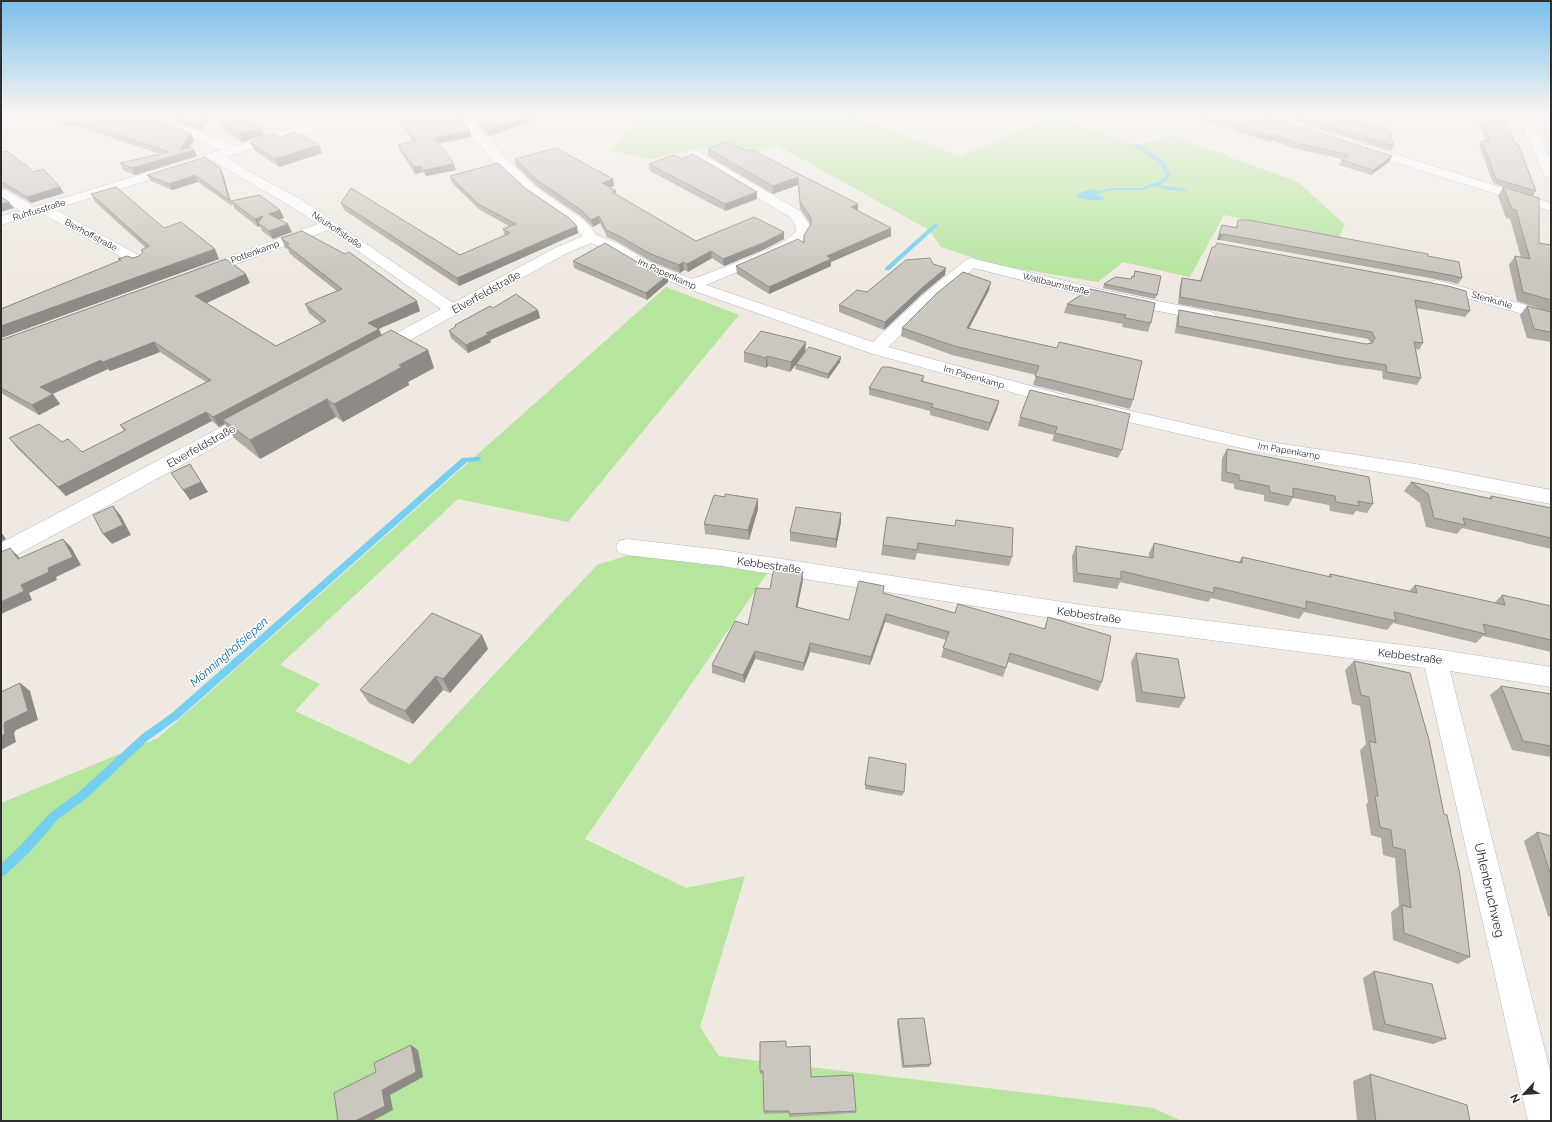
<svg xmlns="http://www.w3.org/2000/svg" width="1552" height="1122" viewBox="0 0 1552 1122" font-family="Raleway,sans-serif">
<style>
.green{fill:#b6e59e}
.water{fill:#75cff0}
.lines{fill:none;stroke-linecap:round;stroke-linejoin:round}
.stream{fill:#75cff0;fill-rule:evenodd}
.minor-casing{stroke:#b4b7c1;stroke-width:1}
.secondary-casing{stroke:#b4b7c1;stroke-width:1}
.minor{fill:#fff;fill-rule:evenodd}
.secondary{fill:#fff;fill-rule:evenodd}
.wall{fill:#afaba4}
.shaded-wall{fill:#8e8b86}
.building{fill:#cbc7bf;stroke:#8e8b86}
.labels{text-anchor:middle;stroke-width:3;stroke-linejoin:round;paint-order:stroke}
.far-street-label{font-size:9px;fill:#2e2e2e;stroke:#fff}
.street-label{font-size:11px;fill:#2e2e2e;stroke:#fff}
.water-label{font-size:12px;font-style:italic;fill:#0d6fa3;stroke:#fff}
.near-street-label{font-size:13px;fill:#2e2e2e;stroke:#fff}
</style>
<rect width="100%" height="100%" fill="#efe9e1"/>
<g class="green">
<path d="M638,114H846L960,156L1055,116L1136,146L1170,135L1298,182L1345,225L1338,239L1224,215L1190,277L1123,262L1098,282L991,264L941,247L929,230L777,145L757,153L725,146L694,149L650,159L612,151Z"/>
<path d="M666,287L739,315L568,522L458,499L280,665L320,684L295,711L410,764L597,565L632,554L768,572L585,839L686,888L745,876L700,1027L719,1056L1153,1108L1182,1121H1V803L158,738Z"/>
</g>
<path class="water" d="M1091,189L1100,192L1096,194L1104,198L1103,200H1089L1077,197V194Z"/>
<g class="lines">
<g class="stream">
<path d="M1133,143H1137L1164,162L1171,176L1162,184L1159,185C1168,187 1181,187 1187,190V191L1168,190L1153,186L1144,190H1114L1098,193V191L1114,188H1143L1149,184L1158,182L1166,176L1160,164L1133,145Z"/>
<path d="M934,224L939,225L889,270H885V268Z"/>
<path d="M477,457H480L481,459L480,461L467,462L178,719L147,741L87,798L58,819L29,853L5,875L1,876V864L21,845L50,813L79,792L141,735L172,713L462,458Z"/>
</g>
<g class="minor-casing">
<g id="minor">
<path d="M140,114H157L234,146L339,114H359L357,116L226,157L255,175L302,200L453,303L555,248L583,236L571,224L527,194L499,167L454,114H467L509,161L537,188L581,218L591,227L596,235L617,243L651,263L692,279C709,273 791,244 796,231C798,226 792,221 790,217L689,157L687,154L689,151H697L800,211L810,226V231L800,244L785,252L706,285L873,342L923,295L966,260L971,258L1098,289L1208,311L1214,313L1216,316L1214,319L1208,321L1098,299L974,268L935,301L888,347L1064,395L1067,399L1064,403L1058,405L870,353L686,288L641,269L607,249L591,243L565,254L383,355L377,356L371,355L368,351L371,347L441,309L328,230L206,275L201,277L196,275L193,272L196,269L318,224C285,201 248,183 214,160L54,209L144,258L147,261L144,264L139,266L134,264L41,213L1,225V216L21,211L1,199V189L6,190L34,207L221,150L142,116Z"/>
<path d="M1363,144L1551,203V211L1359,151L1357,148L1359,145Z"/>
<path d="M1437,280L1551,312V322L1431,288L1429,285L1431,282Z"/>
<path d="M1101,404L1263,441L1416,464L1551,490V504L1416,478L1263,453L1094,414L1092,410L1094,406Z"/>
<path d="M257,410L264,412L266,416L264,420L78,522L9,559L1,561V543L250,412Z"/>
<path d="M627,539L722,550L1089,606L1435,649L1551,667V687L1450,671L1551,1075V1121H1528L1425,668L1089,624L722,566L627,555L619,553L616,547L619,541Z"/>
</g>
</g>
<g class="secondary-casing">
<path id="secondary" d="M1517,114H1529L1551,160V178L1546,177L1544,174Z"/>
</g>
<use href="#minor" class="minor"/>
<use href="#secondary" class="secondary"/>
</g>
<g class="wall">
<path d="M51,114H145L191,134L194,140L189,148L197,156L135,175L123,170L120,163L160,154L74,125L66,127Z"/>
<path d="M162,114H212L201,131Z"/>
<path d="M394,114H456L470,131L471,137L439,143L456,170L426,176L423,172L415,174L400,151L398,145L413,141Z"/>
<path d="M469,114H554L489,136Z"/>
<path d="M1149,114H1170L1167,118Z"/>
<path d="M1170,114H1258L1392,156L1389,162L1371,175L1339,165L1342,159L1293,148L1272,140L1270,142L1233,131L1234,128Z"/>
<path d="M1273,114H1341L1344,120L1387,132L1394,146L1391,151Z"/>
<path d="M1475,114H1502L1536,191L1533,196L1493,183L1479,145L1482,141H1486Z"/>
<path d="M219,121L261,128L265,135L242,142L222,129Z"/>
<path d="M250,142L319,145L322,153L279,167L254,150Z"/>
<path d="M725,142L858,211L891,236L831,262V266L769,294L737,274L736,266L803,242L804,235L811,225L800,209L798,185L773,194L708,156V149Z"/>
<path d="M1,150L33,172L64,193L31,203L7,189L1,188Z"/>
<path d="M515,159L613,179L614,186L610,187L616,191V194L696,241L784,239L765,249L724,266L712,258L688,272L684,270L680,273L652,262L618,242L607,237L600,223L593,227L582,217L538,187L516,166Z"/>
<path d="M649,164L757,199L725,211L650,171Z"/>
<path d="M223,174L232,206L198,182L172,190L151,181L147,175Z"/>
<path d="M450,176L525,188L578,233L459,286L344,210L341,203L460,255L505,236L503,229L509,226L480,210L452,183Z"/>
<path d="M1503,187L1539,243L1551,245V312L1517,301L1509,265L1515,256L1521,257L1510,219L1506,218L1498,196Z"/>
<path d="M91,194L164,228L219,259L1,338V309L120,261L118,259L133,258L139,256L143,252L146,248L96,203Z"/>
<path d="M231,201L280,210L284,218L279,219L292,232L273,239L262,231L260,226L258,227L235,209Z"/>
<path d="M1238,220L1428,256L1462,278L1458,284L1446,281L1220,240H1217L1222,225L1236,227Z"/>
<path d="M281,238L420,311L379,329L381,335L428,350L434,368L408,382L409,385L343,422L336,417L260,459L234,438L225,424L219,427L212,421L66,496L17,448L9,438L62,442L82,452L124,431L120,425L206,382L160,352L110,371L108,369L53,394L60,404L39,415L1,393V340L250,283L206,303L276,346L321,323L309,313L305,304L337,291L290,254L288,249L285,248Z"/>
<path d="M1217,243L1470,311L1465,317L1416,308L1423,343L1419,350L1416,349L1421,378L1417,385L1383,379L1382,371L1340,365L1175,333L1177,317L1179,310L1366,344L1371,343L1368,339L1178,304L1180,285L1182,278L1200,281L1212,247H1215Z"/>
<path d="M573,261L668,282L647,300L574,268Z"/>
<path d="M933,264L945,275L922,294L884,330L839,312V305L867,292Z"/>
<path d="M1135,271L1157,295L1155,299L1103,288L1104,284L1131,279L1133,276Z"/>
<path d="M1090,289L1151,323L1148,332L1122,327L1123,324L1064,313L1067,304Z"/>
<path d="M989,290L969,328L1133,400L1130,409L1033,385L1036,375L952,355L901,336L902,328Z"/>
<path d="M1527,306L1551,312V342L1527,338L1520,315Z"/>
<path d="M493,308L538,310L540,318L490,340L491,342L468,353L451,338L449,331L455,327V325Z"/>
<path d="M806,342L805,352L840,362L828,379L795,369L796,365L790,372L768,366L766,368L744,362V352Z"/>
<path d="M924,376L923,381L997,409L988,431L930,415V411L869,395V388Z"/>
<path d="M1030,390L1122,450L1118,458L1052,441L1054,435L1018,426L1020,417Z"/>
<path d="M1227,449L1373,504L1367,513L1356,511L1353,515L1330,511L1329,505L1293,498L1288,506L1264,501V495L1234,489V484L1221,481L1222,458Z"/>
<path d="M1411,482L1489,498L1491,496L1551,508V549L1462,528L1457,534L1426,527L1420,503L1404,491Z"/>
<path d="M725,497L758,499V509L749,540L705,534L704,524Z"/>
<path d="M887,517L955,526L956,520L1012,557L1009,566L917,553L915,560L881,555Z"/>
<path d="M841,522L836,548L790,541V532Z"/>
<path d="M1154,543L1239,562L1242,557L1328,577L1330,574L1409,591L1415,585L1494,603L1502,595L1551,606V652L1483,636L1476,643L1393,623L1387,630L1304,612L1299,619L1211,598L1208,602L1120,582L1117,589L1073,582L1072,556L1076,546L1149,557V553Z"/>
<path d="M803,580L797,607L849,620L883,593L955,613L1044,629L1048,617L1102,682L1098,691L1008,662L1003,677L941,657L946,640L885,622L870,665L810,652L803,671L755,659L744,683L712,673V665L748,625L770,589Z"/>
<path d="M482,635L488,649L450,693L443,690L413,724L369,703L360,690Z"/>
<path d="M1136,653L1185,698L1179,708L1136,702L1131,662Z"/>
<path d="M1354,661L1410,673L1470,957L1458,964L1393,940L1391,912L1399,906L1395,858L1383,855L1381,838L1371,835L1366,804L1368,802L1360,750L1366,744L1360,706L1352,704L1345,670Z"/>
<path d="M1501,686L1551,694V757L1512,750L1490,695Z"/>
<path d="M869,757L904,792L902,796L865,789Z"/>
<path d="M1537,832L1551,836V917L1548,916L1524,841Z"/>
<path d="M1374,971L1446,1039L1433,1044L1373,1030L1363,978Z"/>
<path d="M898,1019L931,1064L929,1067L902,1068L897,1022Z"/>
<path d="M786,1047L811,1077L856,1111V1113L789,1117V1113L764,1114L763,1074H760V1071Z"/>
<path d="M1370,1074L1470,1121H1357L1353,1081Z"/>
</g>
<g class="shaded-wall">
<path d="M205,114H212L201,131L198,124Z"/>
<path d="M535,114H554L489,136L487,130Z"/>
<path d="M71,119L74,125L66,127L63,121Z"/>
<path d="M261,128L265,135L242,142L239,134Z"/>
<path d="M470,131L471,137L437,144L435,138Z"/>
<path d="M191,134L194,140L186,152L194,150L197,156L135,175L132,168L180,150Z"/>
<path d="M1274,134L1272,140L1270,142L1272,136Z"/>
<path d="M319,145L322,153L279,167L275,159Z"/>
<path d="M1392,156L1389,162L1371,175L1373,170Z"/>
<path d="M454,164L456,170L426,176L424,170Z"/>
<path d="M421,166L423,172L415,174L414,167Z"/>
<path d="M220,168L223,174L232,206L229,200Z"/>
<path d="M195,175L198,182L172,190L169,184Z"/>
<path d="M798,177V185L773,194V186Z"/>
<path d="M613,179L614,186L603,190L602,183Z"/>
<path d="M60,187L64,193L31,203L27,197Z"/>
<path d="M757,192V199L725,211V204Z"/>
<path d="M9,202L14,208L1,212V204Z"/>
<path d="M858,204V212L851,207Z"/>
<path d="M280,210L284,218L273,222L269,214Z"/>
<path d="M263,216L258,223L260,226L258,227L255,219Z"/>
<path d="M599,216L600,223L593,227L591,220Z"/>
<path d="M288,224L292,232L273,239L269,231Z"/>
<path d="M577,226L578,233L459,286L457,278Z"/>
<path d="M891,228V236L831,262V266L769,294V287L827,256Z"/>
<path d="M784,232V239L765,249L724,266L723,259Z"/>
<path d="M1223,234L1220,240H1217L1219,235Z"/>
<path d="M215,249L219,259L1,338V326Z"/>
<path d="M711,251L712,258L688,272L687,264Z"/>
<path d="M683,262L684,270L680,273L679,265Z"/>
<path d="M946,268L945,275L922,294L884,330L885,322L923,287Z"/>
<path d="M246,274L250,283L200,306L195,296Z"/>
<path d="M668,275V282L647,300L646,293Z"/>
<path d="M991,282L989,290L965,336L967,328Z"/>
<path d="M417,301L420,311L371,332L368,323Z"/>
<path d="M538,310L540,318L490,340L491,342L468,353L466,345L486,333Z"/>
<path d="M379,329L383,339L223,420L225,424L219,427L213,417Z"/>
<path d="M154,342L160,352L110,371L103,362Z"/>
<path d="M806,342L805,352L790,372L791,362Z"/>
<path d="M428,350L434,368L408,382L409,385L343,422L334,404L399,365Z"/>
<path d="M767,356L768,366L766,368V358Z"/>
<path d="M841,357L840,362L828,379V374Z"/>
<path d="M101,360L108,369L47,396L40,387Z"/>
<path d="M53,394L60,404L39,415L32,405Z"/>
<path d="M327,399L336,417L260,459L250,440Z"/>
<path d="M999,401L997,409L988,431L990,423Z"/>
<path d="M206,412L212,421L66,496L58,487Z"/>
<path d="M190,464L208,492L190,500L183,490Z"/>
<path d="M758,499V509L749,540L748,530Z"/>
<path d="M113,506L121,516L131,535L112,544L103,534Z"/>
<path d="M841,513V522L836,548V539Z"/>
<path d="M1,532L6,539L1,542Z"/>
<path d="M63,539L71,547L81,565L56,577L57,580L29,593L32,600L1,614V602L21,585L48,568Z"/>
<path d="M10,548L18,556L26,567L18,559Z"/>
<path d="M803,572V580L796,615V607Z"/>
<path d="M886,614L885,622L870,665L871,657Z"/>
<path d="M482,635L488,649L450,693L443,679Z"/>
<path d="M810,643V652L803,671L804,663Z"/>
<path d="M755,651V659L744,683L743,675Z"/>
<path d="M436,676L443,690L413,724L405,711Z"/>
<path d="M20,683L30,691L38,720L16,730L14,733L16,742L1,750V736L4,725Z"/>
<path d="M411,1045L418,1050L423,1077L390,1095L393,1110L372,1121H355L382,1090Z"/>
</g>
<g class="building">
<path d="M55,114H145L191,134L180,150L191,147L194,150L132,168L120,163L169,152L71,119L63,121Z"/>
<path d="M173,114H205L198,124Z"/>
<path d="M223,114H235L261,128L239,134L219,121Z"/>
<path d="M396,114H456L470,131L435,138L454,164L424,170L421,166L414,167L398,145L416,141Z"/>
<path d="M473,114H535L487,130Z"/>
<path d="M1197,114H1258L1392,156L1373,170L1342,160L1349,155L1295,143L1274,134L1272,136L1235,126L1238,123Z"/>
<path d="M1293,114L1343,115L1344,120L1386,127L1387,132H1390L1394,146Z"/>
<path d="M1479,114H1502L1515,144H1518L1536,191L1496,179L1482,141L1491,142Z"/>
<path d="M296,132L319,145L275,159L250,142L275,134L280,137Z"/>
<path d="M725,142L748,151L752,150L858,204L851,207L891,228L827,256L831,259L769,287L736,266L798,239L804,243V235L811,224V218L800,202L798,177L773,186L708,149Z"/>
<path d="M556,148L613,179L602,183L616,191L612,192L696,241L754,217L784,232L765,242L723,259L711,251L687,264L683,262L679,265L651,254L617,235L606,230L599,216L591,220L581,210L537,180L515,159Z"/>
<path d="M1,150L3,152L7,151L23,164H25L33,172L43,169L60,187L27,197L2,182H1Z"/>
<path d="M693,154L757,192L725,204L649,164L674,155L682,159Z"/>
<path d="M205,157L220,168L229,200L195,175L169,184L147,175Z"/>
<path d="M498,163L525,188L569,218L577,226L457,278L341,203L351,188L460,255L510,233L503,229L516,224L478,204L450,176Z"/>
<path d="M116,187L164,228L181,222L215,249L1,326V309L121,260L118,259L127,256L133,258L139,256L143,252L141,250L149,246L91,194Z"/>
<path d="M1503,187L1539,198V243L1551,245V300L1523,292L1515,256L1530,259L1516,210L1512,209Z"/>
<path d="M259,195L280,210L269,214L288,224L269,231L258,223L263,216L255,219L231,201Z"/>
<path d="M1,197L9,202L1,204Z"/>
<path d="M1238,220H1248L1428,254V256L1459,262L1462,278L1450,275L1223,234L1219,235L1222,225L1237,228Z"/>
<path d="M302,231L345,254L349,252L417,301L368,323L379,329L213,417L206,412L58,487L9,438L39,424L62,442L68,439L82,452L126,430L120,425L211,380L154,342L103,362L101,360L40,387L53,394L32,405L1,388V340L226,259L246,274L195,296L276,346L326,321L305,304L342,289L286,245L289,244L281,238Z"/>
<path d="M605,243L639,263L668,275L646,293L573,261Z"/>
<path d="M1217,243L1448,286L1466,291L1470,311L1415,300L1423,343L1414,342L1421,378L1387,372L1386,365L1344,358L1178,326L1179,310L1366,344L1372,343L1375,338L1372,332L1180,297L1182,278L1201,281L1212,247H1215Z"/>
<path d="M930,258L933,264L946,268L923,287L885,322L839,305L857,290L867,292L906,260Z"/>
<path d="M1135,271L1161,276L1157,295L1104,284L1115,277L1131,279L1132,276L1134,277Z"/>
<path d="M963,272L991,282L967,328L1057,348L1059,342L1142,361L1133,400L1035,376L1039,366L954,346L902,328L937,293Z"/>
<path d="M1090,289L1155,303L1151,323L1125,318L1126,315L1067,304Z"/>
<path d="M516,294L538,310L486,333L489,334L466,345L449,331L456,326L455,325L490,306L493,308Z"/>
<path d="M1527,306L1551,312V332L1534,329Z"/>
<path d="M391,330L428,350L399,365L402,367L334,404L327,399L250,440L223,420Z"/>
<path d="M761,331L806,342L791,362L767,356L766,358L744,352Z"/>
<path d="M809,347L841,357L828,374L796,364Z"/>
<path d="M882,367H889L924,376L921,381L999,401L990,423L931,407L933,404L869,388Z"/>
<path d="M1030,390L1130,414L1122,450L1055,433L1057,427L1020,417Z"/>
<path d="M1227,449L1369,477L1373,504L1358,501L1359,506L1336,502L1335,496L1293,488V497L1270,492L1269,486L1239,480V475L1226,472Z"/>
<path d="M190,464L201,482L183,490L171,473Z"/>
<path d="M1411,482L1492,499L1491,496L1551,508V538L1463,518L1465,525L1434,518L1428,494Z"/>
<path d="M725,494L758,499L748,530L704,524L714,495L725,497Z"/>
<path d="M113,506L123,525L103,534L93,515Z"/>
<path d="M796,507L841,513L836,539L790,532Z"/>
<path d="M887,517L955,526L956,520L1013,528L1012,557L918,543L917,550L883,545Z"/>
<path d="M63,539L73,557L48,568L49,572L21,585L24,591L1,602V552L10,548L18,559Z"/>
<path d="M1154,543L1242,563V557L1331,577L1330,574L1417,593L1415,585L1505,605L1502,595L1551,606V640L1483,624L1486,634L1394,612L1396,621L1306,601V609L1214,587V593L1121,571V579L1077,573L1076,546L1153,558Z"/>
<path d="M774,567L803,572L796,607L849,620L859,581L884,586L883,593L955,613L958,604L1045,629L1048,617L1111,636L1102,682L1010,653L1006,668L943,648L949,632L886,614L871,657L810,643L804,663L755,651L743,675L712,665L735,621L748,625L756,588L770,589Z"/>
<path d="M432,613L482,635L443,679L436,676L405,711L360,690Z"/>
<path d="M1136,653L1178,659L1185,698L1142,692Z"/>
<path d="M1354,661L1410,673L1429,740L1444,814L1447,815L1460,875L1470,957L1404,933L1402,905L1411,908L1405,850L1393,847L1391,830L1380,827L1375,796H1378L1369,741L1376,743L1369,697L1361,695Z"/>
<path d="M20,683L28,711L5,722L4,725L5,734L1,736V692Z"/>
<path d="M1501,686L1551,694V746L1523,741Z"/>
<path d="M869,757L906,764L904,792L865,785Z"/>
<path d="M1537,832L1551,836V876Z"/>
<path d="M1374,971L1432,984L1446,1039L1385,1024Z"/>
<path d="M924,1018L931,1064L904,1066L898,1019Z"/>
<path d="M786,1041V1047L810,1046L811,1077L853,1075L856,1111L789,1114V1111H764L763,1071H760V1042Z"/>
<path d="M411,1045L416,1072L382,1090L385,1106L355,1121H338L334,1093L376,1072L374,1063Z"/>
<path d="M1370,1074L1467,1105L1470,1121H1376Z"/>
</g>
<linearGradient id="sky" x2="0" y2="1"><stop stop-color="#7abfeb"/><stop offset="0.42" stop-color="#f8f5f2"/><stop offset="1" stop-color="#f8f5f2" stop-opacity="0"/></linearGradient>
<rect width="1552" height="272" fill="url(#sky)"/>
<g class="labels">
<g class="far-street-label">
<text transform="translate(39 210) rotate(-17)" y="3">Ruhfusstraße</text>
<text transform="translate(337 230) rotate(34)" y="3">Neuhoffstraße</text>
<text transform="translate(91 235) rotate(28)" y="3">Bierhoffstraße</text>
<text transform="translate(255 252) rotate(-20)" y="3">Pottenkamp</text>
<text transform="translate(667 274) rotate(24)" y="3">Im Papenkamp</text>
<text transform="translate(1056 284) rotate(14)" y="3">Wallbaumstraße</text>
<text transform="translate(1492 300) rotate(16)" y="3">Stenkuhle</text>
<text transform="translate(974 377) rotate(16)" y="3">Im Papenkamp</text>
<text transform="translate(1289 451) rotate(10)" y="3">Im Papenkamp</text>
</g>
<g class="street-label">
<text transform="translate(486 292) rotate(-29)" y="4">Elverfeldstraße</text>
<text transform="translate(201 446) rotate(-29)" y="4">Elverfeldstraße</text>
<text transform="translate(769 565) rotate(8)" y="4">Kebbestraße</text>
<text transform="translate(1089 615) rotate(8)" y="4">Kebbestraße</text>
<text transform="translate(1410 656) rotate(7)" y="4">Kebbestraße</text>
</g>
<g class="water-label">
<text transform="translate(229 652) rotate(-41)" y="4">Mönninghofsiepen</text>
</g>
<g class="near-street-label">
<text transform="translate(1490 890) rotate(77)" y="5">Uhlenbruchweg</text>
</g>
</g>
<rect width="1552" height="1122" fill="none" stroke="#2e2e2e" stroke-width="4"/>
<g transform="translate(1524 1094) rotate(244)" stroke="#ffffff" stroke-width="3" paint-order="stroke">
<path d="M0-3L7 15L0 10L-7 15Z" fill="#2e2e2e"/>
<text y="-6" font-size="11" font-weight="bold" text-anchor="middle" fill="#2e2e2e">N</text>
</g>
</svg>
